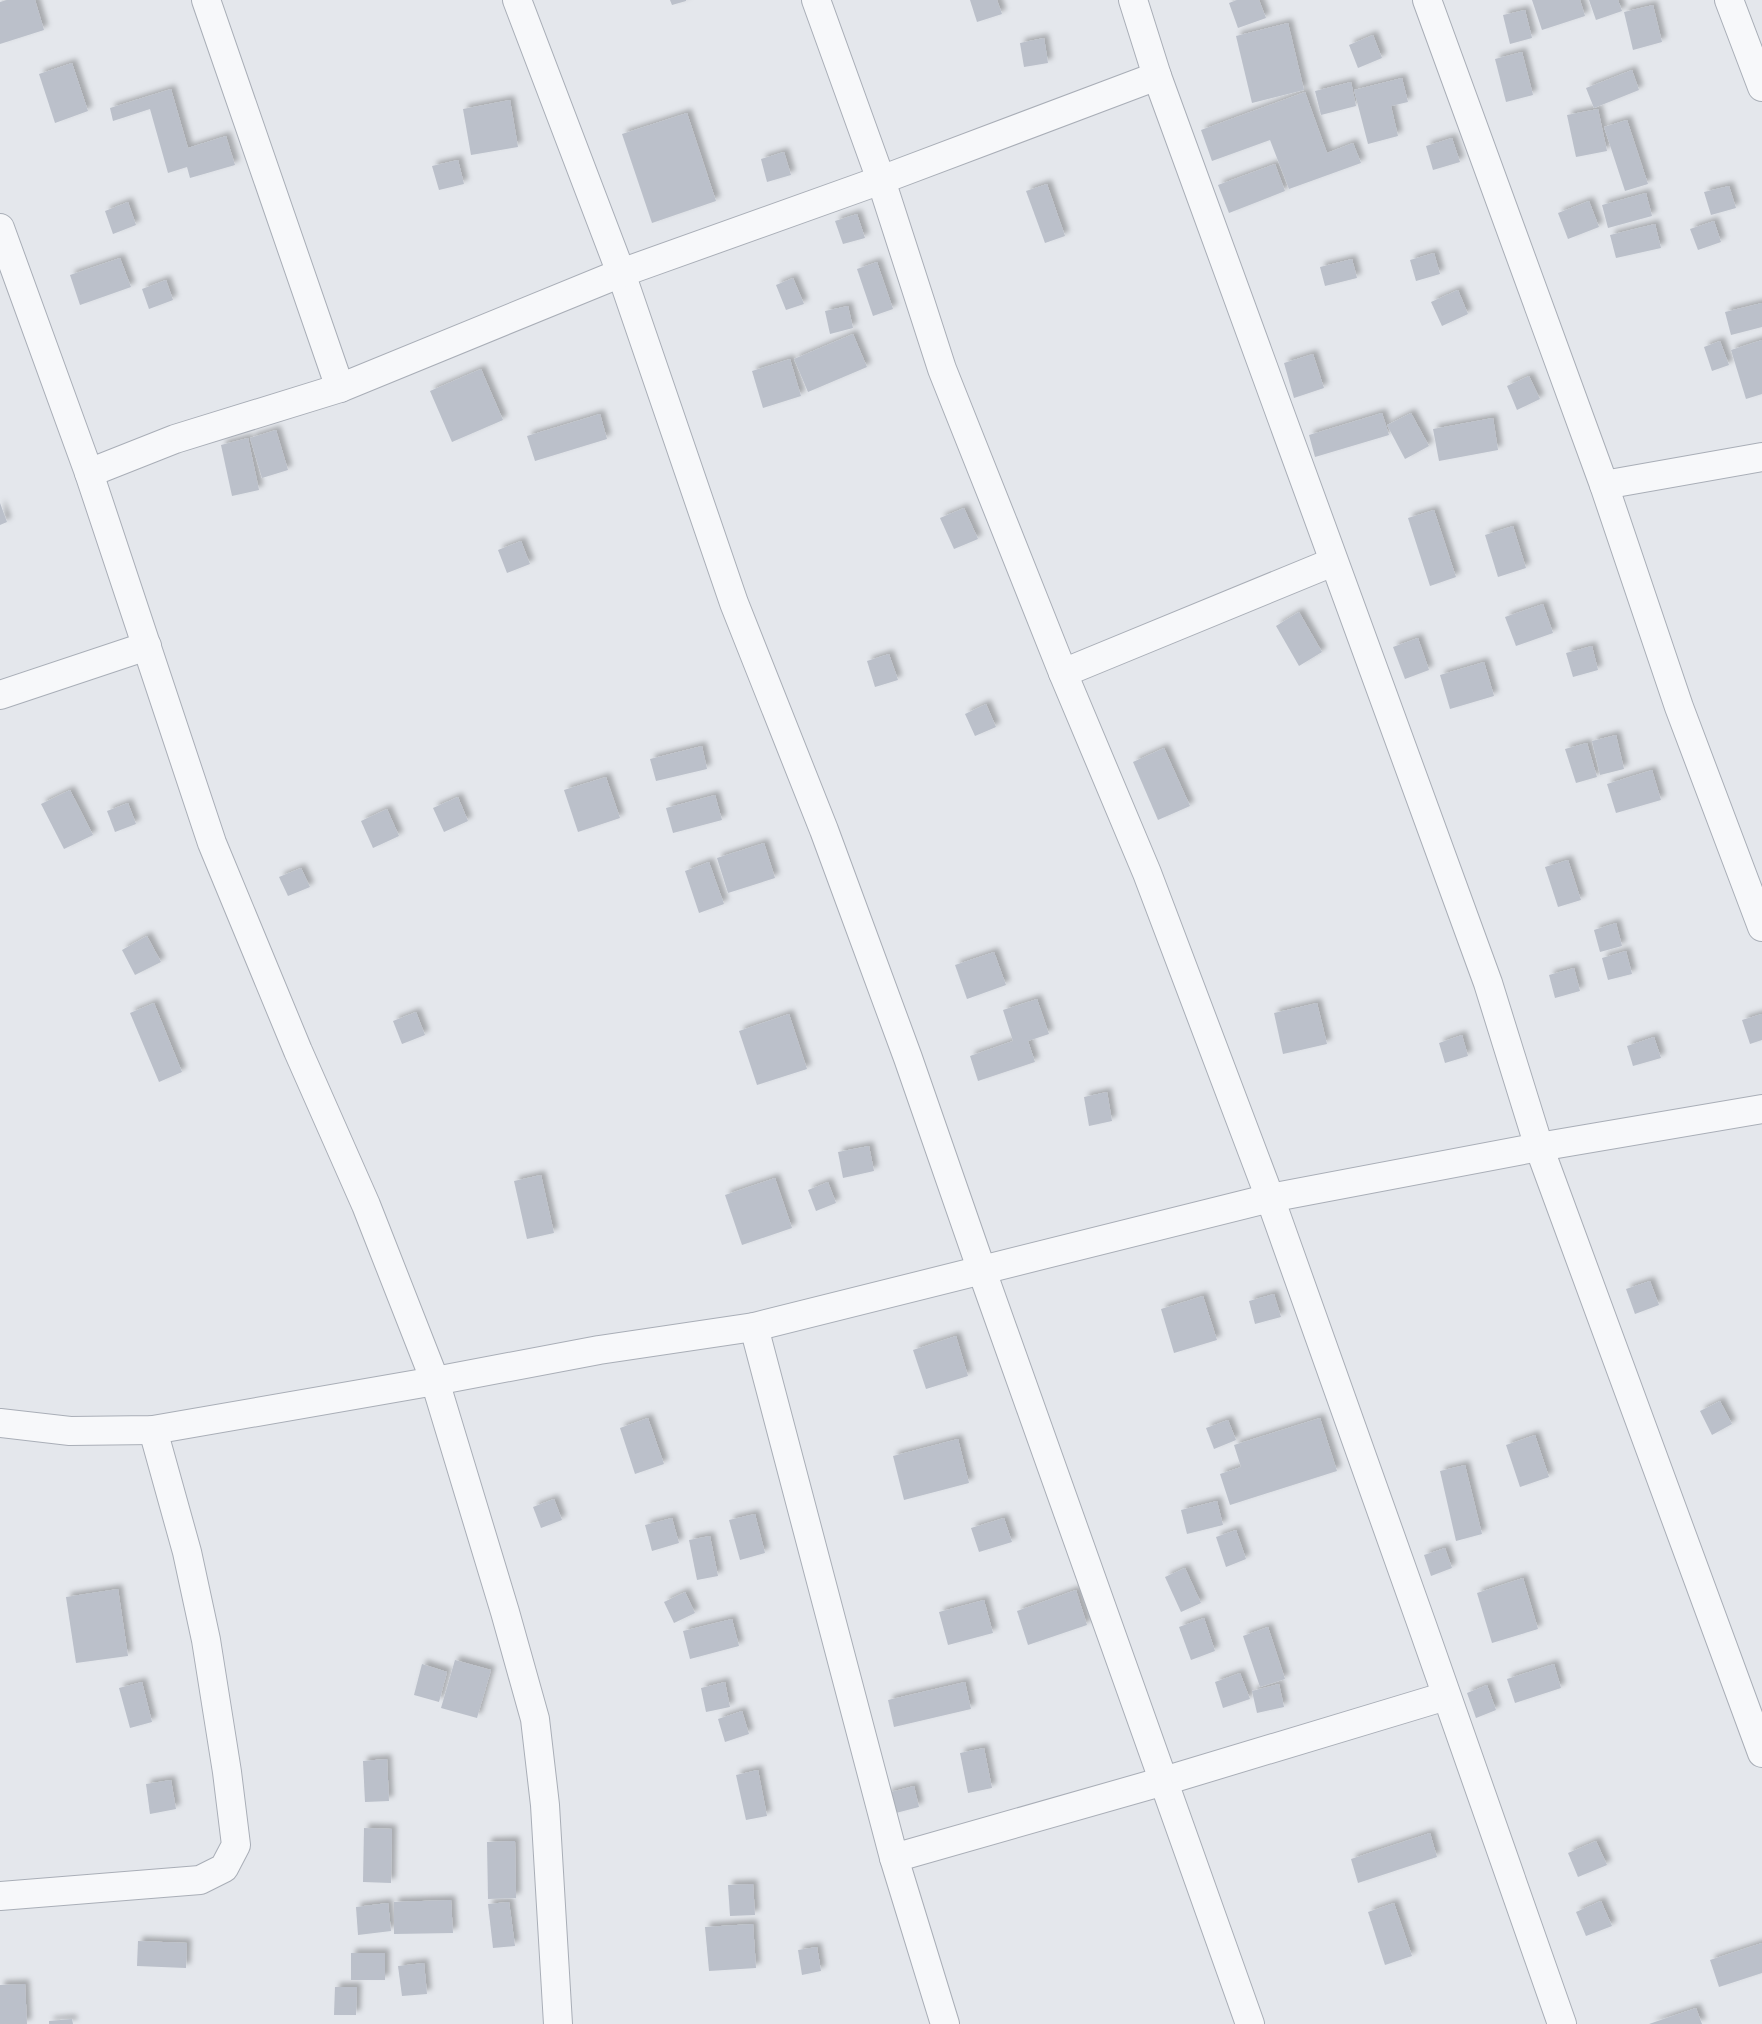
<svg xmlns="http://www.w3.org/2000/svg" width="1762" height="2024" viewBox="0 0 1762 2024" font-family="Barlow,sans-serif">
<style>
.building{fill:#bbc0ca;filter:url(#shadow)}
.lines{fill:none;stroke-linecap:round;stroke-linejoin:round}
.street-casing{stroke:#a9aeb7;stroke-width:30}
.street{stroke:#f7f8fa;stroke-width:28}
</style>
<defs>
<filter id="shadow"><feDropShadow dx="4.5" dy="-4.5" stdDeviation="2.5" flood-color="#0004"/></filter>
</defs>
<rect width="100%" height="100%" fill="#e4e7ec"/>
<g class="building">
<path d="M7,0H35L44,30L0,44V2Z"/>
<path d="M670,0H686V1L672,5Z"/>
<path d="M970,0H997L1002,14L977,22Z"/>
<path d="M1237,0H1259L1266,18L1238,28L1229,3Z"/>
<path d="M1532,0H1580L1585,16L1542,30Z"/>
<path d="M1589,0H1618L1622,11L1596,20Z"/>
<path d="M1653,5L1662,42L1633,50L1624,12Z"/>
<path d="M1525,10L1532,38L1510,44L1503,15Z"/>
<path d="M1288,23L1304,90L1252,103L1236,36Z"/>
<path d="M1373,35L1382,58L1358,68L1349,45Z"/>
<path d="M1044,38L1048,63L1024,67L1020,43Z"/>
<path d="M1522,52L1533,95L1506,102L1495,59Z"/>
<path d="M72,63L88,111L55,123L39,74Z"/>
<path d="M1632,70L1639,90L1594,108L1586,88Z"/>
<path d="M1402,78L1408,102L1391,106L1398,136L1368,144L1354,90Z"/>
<path d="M1351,82L1356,106L1321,115L1315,91Z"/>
<path d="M171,89L188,148L226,136L235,165L190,178L187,167L168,173L150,109L113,121L110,108Z"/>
<path d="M1305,92L1327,153L1353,143L1361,163L1289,189L1270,140L1212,161L1201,130Z"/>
<path d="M510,100L518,147L471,155L463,109Z"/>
<path d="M1598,109L1607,151L1576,157L1567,115Z"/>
<path d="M687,113L716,201L652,223L622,134Z"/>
<path d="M1627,120L1648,184L1625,191L1604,127Z"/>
<path d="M1452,138L1460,162L1433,170L1426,146Z"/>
<path d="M784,152L791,175L767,182L761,159Z"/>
<path d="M458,160L464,184L439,190L432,166Z"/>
<path d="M1275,164L1285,191L1229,213L1218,185Z"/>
<path d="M1047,184L1065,236L1045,243L1026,191Z"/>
<path d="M1729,186L1736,208L1711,215L1704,192Z"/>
<path d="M1646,193L1652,216L1608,228L1602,205Z"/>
<path d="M1589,201L1599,227L1568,239L1558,213Z"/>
<path d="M128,202L136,225L113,234L105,211Z"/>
<path d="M857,214L865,238L843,244L835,221Z"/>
<path d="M1714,221L1721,242L1698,250L1690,229Z"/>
<path d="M1655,224L1661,248L1616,258L1610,235Z"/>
<path d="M1434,253L1440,274L1416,281L1410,260Z"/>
<path d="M120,258L131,287L80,305L70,275Z"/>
<path d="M1352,259L1357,278L1325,286L1320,267Z"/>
<path d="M877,262L893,309L873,316L857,269Z"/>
<path d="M793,278L804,304L786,310L776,285Z"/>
<path d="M166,280L173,300L149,309L142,289Z"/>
<path d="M1458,290L1468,314L1442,326L1431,302Z"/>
<path d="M1762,303V327L1731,335L1725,312Z"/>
<path d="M848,306L853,328L830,334L825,311Z"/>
<path d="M853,334L867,367L808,392L794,359Z"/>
<path d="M1762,340V394L1746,399L1731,350Z"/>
<path d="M1720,341L1729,365L1712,371L1704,347Z"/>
<path d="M1313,354L1324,388L1294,398L1284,363Z"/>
<path d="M790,359L801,396L763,408L752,371Z"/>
<path d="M481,369L503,420L452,442L430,391Z"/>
<path d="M1529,376L1540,399L1517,410L1507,386Z"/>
<path d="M1382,413L1389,435L1315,457L1309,435Z"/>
<path d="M1411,413L1429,446L1405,459L1387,425Z"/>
<path d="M600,414L607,439L535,461L527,436Z"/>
<path d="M1493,418L1498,450L1439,461L1433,429Z"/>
<path d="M276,430L288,470L262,478L250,438Z"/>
<path d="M248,438L259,490L232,496L221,445Z"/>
<path d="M0,503L7,522L0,525Z"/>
<path d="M964,508L978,539L954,549L940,518Z"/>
<path d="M1434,510L1456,577L1430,586L1408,518Z"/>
<path d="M1513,526L1526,568L1498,577L1485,535Z"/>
<path d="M521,541L530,564L507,573L498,550Z"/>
<path d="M1543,604L1553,633L1516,646L1505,617Z"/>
<path d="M1299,612L1322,652L1299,666L1276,626Z"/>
<path d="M1418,638L1429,670L1405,679L1393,647Z"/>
<path d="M1592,646L1598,670L1573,677L1566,653Z"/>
<path d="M889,654L898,680L875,687L867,661Z"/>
<path d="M1484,662L1494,696L1450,709L1440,675Z"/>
<path d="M986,704L996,727L975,736L965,714Z"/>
<path d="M1616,735L1624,769L1600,775L1592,741Z"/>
<path d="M1587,743L1597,777L1576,783L1565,749Z"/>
<path d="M702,746L707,769L656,781L650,759Z"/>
<path d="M1164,748L1190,806L1158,820L1133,762Z"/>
<path d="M1652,770L1661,800L1616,813L1607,784Z"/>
<path d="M606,777L620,818L578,832L564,790Z"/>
<path d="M70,790L93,835L64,849L41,804Z"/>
<path d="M715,795L722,820L673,833L666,808Z"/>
<path d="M458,797L468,821L444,832L433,808Z"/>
<path d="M128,803L136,824L115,832L107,811Z"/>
<path d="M387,809L399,836L373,848L361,821Z"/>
<path d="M764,843L775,878L728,893L717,858Z"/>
<path d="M1568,860L1581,900L1558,907L1545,867Z"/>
<path d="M709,862L724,904L699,913L685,871Z"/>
<path d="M301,868L310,887L288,896L279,877Z"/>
<path d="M1616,923L1622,946L1600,952L1594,930Z"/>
<path d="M147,936L161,962L135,975L122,950Z"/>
<path d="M1626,951L1632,974L1608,980L1602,958Z"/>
<path d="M994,952L1006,985L967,999L955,965Z"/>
<path d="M1574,968L1580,991L1555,998L1549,975Z"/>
<path d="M1037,999L1049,1034L1028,1041L1035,1062L978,1081L970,1056L1013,1041L1003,1010Z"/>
<path d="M154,1003L182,1072L159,1082L130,1013Z"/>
<path d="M1317,1003L1327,1044L1283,1054L1274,1013Z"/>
<path d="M416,1012L425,1035L402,1044L393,1021Z"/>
<path d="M789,1014L807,1069L757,1085L739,1031Z"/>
<path d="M1762,1014V1040L1750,1044L1742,1020Z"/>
<path d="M1462,1035L1468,1056L1445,1063L1439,1043Z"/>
<path d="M1654,1037L1661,1058L1633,1066L1627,1046Z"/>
<path d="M1107,1092L1112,1121L1089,1126L1084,1097Z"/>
<path d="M869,1146L874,1171L843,1178L838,1152Z"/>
<path d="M541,1175L554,1233L527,1239L514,1181Z"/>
<path d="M775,1178L792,1228L742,1245L725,1195Z"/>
<path d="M828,1182L836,1203L816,1211L808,1190Z"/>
<path d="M1650,1281L1659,1305L1635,1314L1626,1289Z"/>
<path d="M1274,1294L1281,1317L1255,1324L1249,1301Z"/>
<path d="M1203,1296L1217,1340L1174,1353L1161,1309Z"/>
<path d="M956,1336L968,1376L926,1389L913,1350Z"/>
<path d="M1720,1401L1732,1424L1712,1435L1700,1411Z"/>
<path d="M648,1418L664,1464L635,1474L620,1428Z"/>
<path d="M1320,1418L1337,1471L1230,1505L1220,1474L1241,1467L1234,1445Z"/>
<path d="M1228,1420L1236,1440L1214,1449L1206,1428Z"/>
<path d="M1535,1435L1549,1477L1520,1487L1506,1445Z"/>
<path d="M958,1439L969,1483L904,1500L893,1456Z"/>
<path d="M1465,1465L1482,1534L1456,1541L1440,1471Z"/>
<path d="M554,1499L562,1520L541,1528L533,1507Z"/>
<path d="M1217,1501L1223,1525L1187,1534L1181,1510Z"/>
<path d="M755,1514L765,1553L740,1560L729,1520Z"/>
<path d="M672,1518L679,1543L652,1551L645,1525Z"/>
<path d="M1004,1518L1012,1542L979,1552L971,1528Z"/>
<path d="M1236,1530L1246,1559L1226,1567L1216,1537Z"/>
<path d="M710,1536L718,1576L697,1580L689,1540Z"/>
<path d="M1445,1548L1452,1568L1431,1576L1424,1555Z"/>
<path d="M1185,1568L1201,1603L1181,1612L1165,1577Z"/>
<path d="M1523,1578L1538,1629L1492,1643L1477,1593Z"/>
<path d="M118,1589L128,1656L76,1663L66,1597Z"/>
<path d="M1076,1590L1087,1625L1028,1645L1017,1611Z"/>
<path d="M685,1592L695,1613L674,1623L664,1602Z"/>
<path d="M984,1600L993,1633L948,1645L939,1612Z"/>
<path d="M1204,1618L1215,1651L1191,1660L1179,1627Z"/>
<path d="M732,1619L739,1646L690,1659L683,1631Z"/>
<path d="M1268,1627L1285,1679L1260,1687L1243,1636Z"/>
<path d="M455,1660L491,1670L477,1718L441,1708Z"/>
<path d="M422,1664L447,1672L439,1702L414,1695Z"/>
<path d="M1554,1664L1561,1688L1515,1703L1507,1679Z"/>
<path d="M1240,1673L1250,1699L1223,1708L1215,1682Z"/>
<path d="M142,1682L152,1722L130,1728L119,1688Z"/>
<path d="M725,1682L730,1707L706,1712L701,1688Z"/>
<path d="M965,1682L971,1709L894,1727L888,1700Z"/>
<path d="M1279,1684L1284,1707L1257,1713L1252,1691Z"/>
<path d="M1487,1685L1496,1710L1476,1718L1467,1693Z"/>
<path d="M742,1711L749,1734L725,1742L718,1719Z"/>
<path d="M984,1748L992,1788L968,1793L960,1753Z"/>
<path d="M387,1759L389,1801L365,1802L363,1761Z"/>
<path d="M758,1770L767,1816L746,1820L736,1775Z"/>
<path d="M171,1780L176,1809L150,1814L146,1784Z"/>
<path d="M914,1786L919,1807L892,1814L887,1793Z"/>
<path d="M364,1828L392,1829L391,1883L363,1882Z"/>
<path d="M1430,1833L1437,1857L1358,1883L1351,1859Z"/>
<path d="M515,1841L516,1898L488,1899L487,1842Z"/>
<path d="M1596,1841L1607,1865L1578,1877L1568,1853Z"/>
<path d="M753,1884L755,1915L730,1916L728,1885Z"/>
<path d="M451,1900L453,1933L394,1934V1902Z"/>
<path d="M1601,1901L1612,1926L1586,1936L1576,1912Z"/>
<path d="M509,1902L515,1946L493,1948L488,1904Z"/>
<path d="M388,1903L391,1931L358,1935L356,1907Z"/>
<path d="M1394,1903L1412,1956L1385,1965L1368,1912Z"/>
<path d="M753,1924L756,1968L709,1971L705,1927Z"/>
<path d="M138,1941L187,1943L186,1968L137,1966Z"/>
<path d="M1762,1943V1973L1719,1987L1710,1960Z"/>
<path d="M817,1947L821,1971L802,1975L798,1950Z"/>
<rect x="351" y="1953" width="34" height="27"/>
<path d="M424,1963L427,1994L402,1996L398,1966Z"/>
<path d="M25,1984L27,2024H0V1985Z"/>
<path d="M335,1987H357L356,2015H334Z"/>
<path d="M1696,2008L1702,2024H1649Z"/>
<path d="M72,2019L73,2024H49V2021Z"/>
</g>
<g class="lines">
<g class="street-casing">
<g id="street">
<path d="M206,0L340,388"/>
<path d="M517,0L621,273L734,603L824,830L908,1058L982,1271L1250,2024"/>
<path d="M816,0L881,180L942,369L1063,673L1147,873L1270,1198L1422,1625L1562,2024"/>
<path d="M1133,0L1157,76L1488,983L1539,1147L1762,1753"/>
<path d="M1427,0L1604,485L1679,707L1762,927"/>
<path d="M1729,0L1762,87"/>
<path d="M0,228L89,473L212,843L298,1051L366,1205L435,1381L505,1612L535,1719L545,1805L558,2024"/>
<path d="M89,473L175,439L340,388L621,273L881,180L1157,76"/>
<path d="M1604,485L1762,457"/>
<path d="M1063,673L1333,562"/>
<path d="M0,695L147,646"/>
<path d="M754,1327L894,1858L945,2024"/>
<path d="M0,1423L70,1431L153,1430L435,1381L599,1350L754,1327L1270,1198L1539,1147L1762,1109"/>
<path d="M894,1858L1164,1781L1446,1696"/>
<path d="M0,1896L200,1880L224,1868L236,1845L227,1772L206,1640L187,1552L153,1430"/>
</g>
</g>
<use href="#street" class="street"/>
</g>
</svg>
